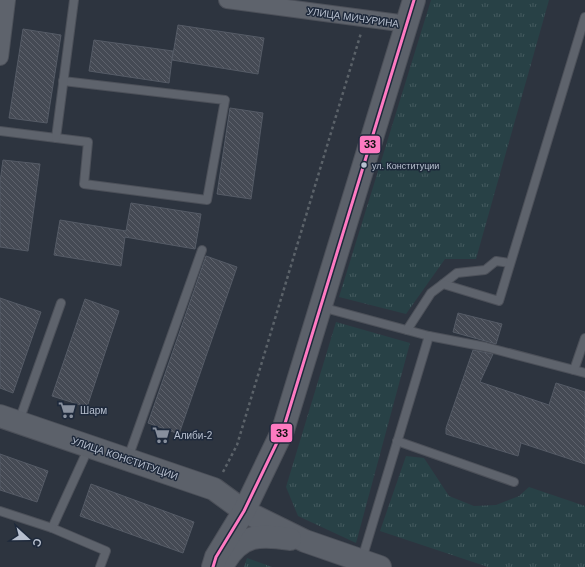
<svg xmlns="http://www.w3.org/2000/svg" width="585" height="567" viewBox="0 0 585 567" font-family="Helvetica,sans-serif">
<style>
.grass{fill:url(#grass-tufts)}
.building{fill:url(#building-back-hatch);stroke:#555b66}
.lines{fill:none;stroke-linecap:round;stroke-linejoin:round}
.lane-casing{stroke:#4c5059;stroke-width:10}
.street-casing{stroke:#4c5059;stroke-width:18}
.secondary-casing{stroke:#4c5059;stroke-width:24}
.path{stroke:#5b6269;stroke-width:2.5;stroke-dasharray:3 3;stroke-linecap:butt}
.lane{stroke:#5e636c;stroke-width:8}
.street{stroke:#5e636c;stroke-width:16}
.secondary{stroke:#5c616a;stroke-width:22}
.bus-1-casing{stroke:#1e293b;stroke-width:6}
.bus-1{stroke:#fe7ac1;stroke-width:3}
.bus-dot{fill:#b8c0cf;stroke:#1e293b;stroke-width:1.5}
.labels{text-anchor:middle;stroke-width:3;stroke-linejoin:round;paint-order:stroke}
.bus-label{font-size:9px;fill:#b8c0cf;stroke:#1e293b;text-anchor:start}
.street-label{font-size:10px;fill:#b8c0cf;stroke:#1e293b}
.poi-label{font-size:10px;fill:#b8c0cf;stroke:#1e293b;text-anchor:start}
.line-badge{stroke:#1e293b;stroke-width:1.5}
.pale-badge-label{font-size:11px;text-anchor:middle;font-weight:bold;fill:#111}
</style>
<defs>
<pattern id="grass-tufts" width="24" height="20" patternUnits="userSpaceOnUse"><rect width="24" height="20" fill="#284146"/><path d="M3 7l-1-3M5 7V3M7 7l1-3M15 17l-1-3M17 17v-4M19 17l1-3" fill="none" stroke="#455b60"/></pattern>
<pattern id="building-back-hatch" width="6" height="6" patternUnits="userSpaceOnUse"><rect width="6" height="6" fill="#454a54"/><path d="M-1 5l2 2M0 0l6 6M5-1l2 2" fill="none" stroke="#5e626c"/></pattern>
</defs>
<rect width="100%" height="100%" fill="#2d343f"/>
<g class="grass">
<path d="M431,0H549L476,259H445L406,314L339,297Z"/>
<path d="M336,322L410,343L356,543L298,516L286,487Z"/>
<path d="M406,456L424,458L449,496L474,506L496,505L519,496L529,487L585,506V567H488L380,531Z"/>
<path d="M247,558L272,567H244Z"/>
</g>
<g class="building">
<path d="M178,25L264,38L258,74L172,60Z"/>
<path d="M23,29L61,35L47,123L9,118Z"/>
<path d="M94,40L173,51L169,83L89,71Z"/>
<path d="M230,108L263,113L251,199L217,194Z"/>
<path d="M3,160L40,164L28,251L0,247V182Z"/>
<path d="M131,203L201,214L195,249L125,237L121,266L54,255L60,220L126,231Z"/>
<path d="M206,256L237,267L179,434L148,423Z"/>
<path d="M0,298L41,312L13,393L0,388Z"/>
<path d="M85,299L119,311L87,407L52,396Z"/>
<path d="M458,313L502,324L496,344L453,332Z"/>
<path d="M473,350L493,354L480,382L549,405L556,383L585,392V464L521,443L518,456L446,434V428Z"/>
<path d="M0,454L48,471L37,502L0,490Z"/>
<path d="M91,484L194,522L183,553L80,516Z"/>
</g>
<g class="lines">
<g class="lane-casing">
<g id="lane">
<path d="M0,131L88,142L84,184L207,200L225,100L63,81"/>
<path d="M56,138L74,0"/>
<path d="M443,284L457,273L485,270L496,261L510,263"/>
<path d="M321,307L429,336L362,559"/>
<path d="M407,330L431,293L443,284L499,301L585,17"/>
<path d="M429,336L486,347L585,373"/>
<path d="M574,370L585,338"/>
<path d="M19,421L61,303"/>
<path d="M397,441L514,482"/>
<path d="M89,447L52,528L106,551L100,567"/>
<path d="M128,458L202,250"/>
<path d="M0,511L52,528"/>
</g>
</g>
<g class="street-casing">
<g id="street">
<path d="M227,0L407,24"/>
<path d="M0,57L7,0"/>
</g>
</g>
<g class="secondary-casing">
<g id="secondary">
<path d="M0,416L214,489L244,511L305,541L380,567"/>
<path d="M224,563C241,534 260,534 290,539"/>
<path d="M213,567L216,557L244,511L283,430L414,0"/>
</g>
</g>
<path class="path" d="M223,472L237,445L361,33"/>
<use href="#lane" class="lane"/>
<use href="#street" class="street"/>
<use href="#secondary" class="secondary"/>
<g class="bus-1-casing">
<path id="bus-1" d="M213,567L216,557L244,511L283,430L414,0"/>
</g>
<use href="#bus-1" class="bus-1"/>
</g>
<defs>
<g id="supermarket-bare" transform="scale(1.38)"><path d="M-6-5.5h2.5l.6 2H6L4.5 2H-2.5L-4.4-4H-6ZM-1.5 3.2a1.3 1.3 0 1 0 .1 0ZM3 3.2a1.3 1.3 0 1 0 .1 0Z" fill="#878f9d" stroke="#1e293b" stroke-width="2.5" paint-order="stroke"/></g>
</defs>
<g fill-rule="evenodd">
<use href="#supermarket-bare" x="67" y="410"/>
<use href="#supermarket-bare" x="161" y="435"/>
</g>
<circle class="bus-dot" cx="364" cy="165" r="3.5"/>
<g class="labels">
<g class="bus-label">
<text x="372" y="169">ул. Конституции</text>
</g>
<g class="street-label">
<text transform="translate(353 17) rotate(8)" y="4">УЛИЦА МИЧУРИНА</text>
<text transform="translate(125 458) rotate(19)" y="4">УЛИЦА КОНСТИТУЦИИ</text>
</g>
<g class="poi-label">
<text x="80" y="414">Шарм</text>
<text x="174" y="439">Алиби-2</text>
</g>
</g>
<g class="line-badge">
<rect x="359" y="135" width="22" height="19" rx="4" fill="#fe7ac1"/>
<rect x="270" y="423" width="23" height="20" rx="4" fill="#fe7ac1"/>
</g>
<g class="pale-badge-label">
<text x="370" y="148">33</text>
<text x="282" y="437">33</text>
</g>
<g transform="translate(28 539) rotate(111)" stroke="#1e293b" stroke-width="3" paint-order="stroke">
<path d="M0-3L7 15L0 10L-7 15Z" fill="#b8c0cf"/>
<text y="-6" font-size="11" font-weight="bold" text-anchor="middle" fill="#b8c0cf">С</text>
</g>
</svg>
